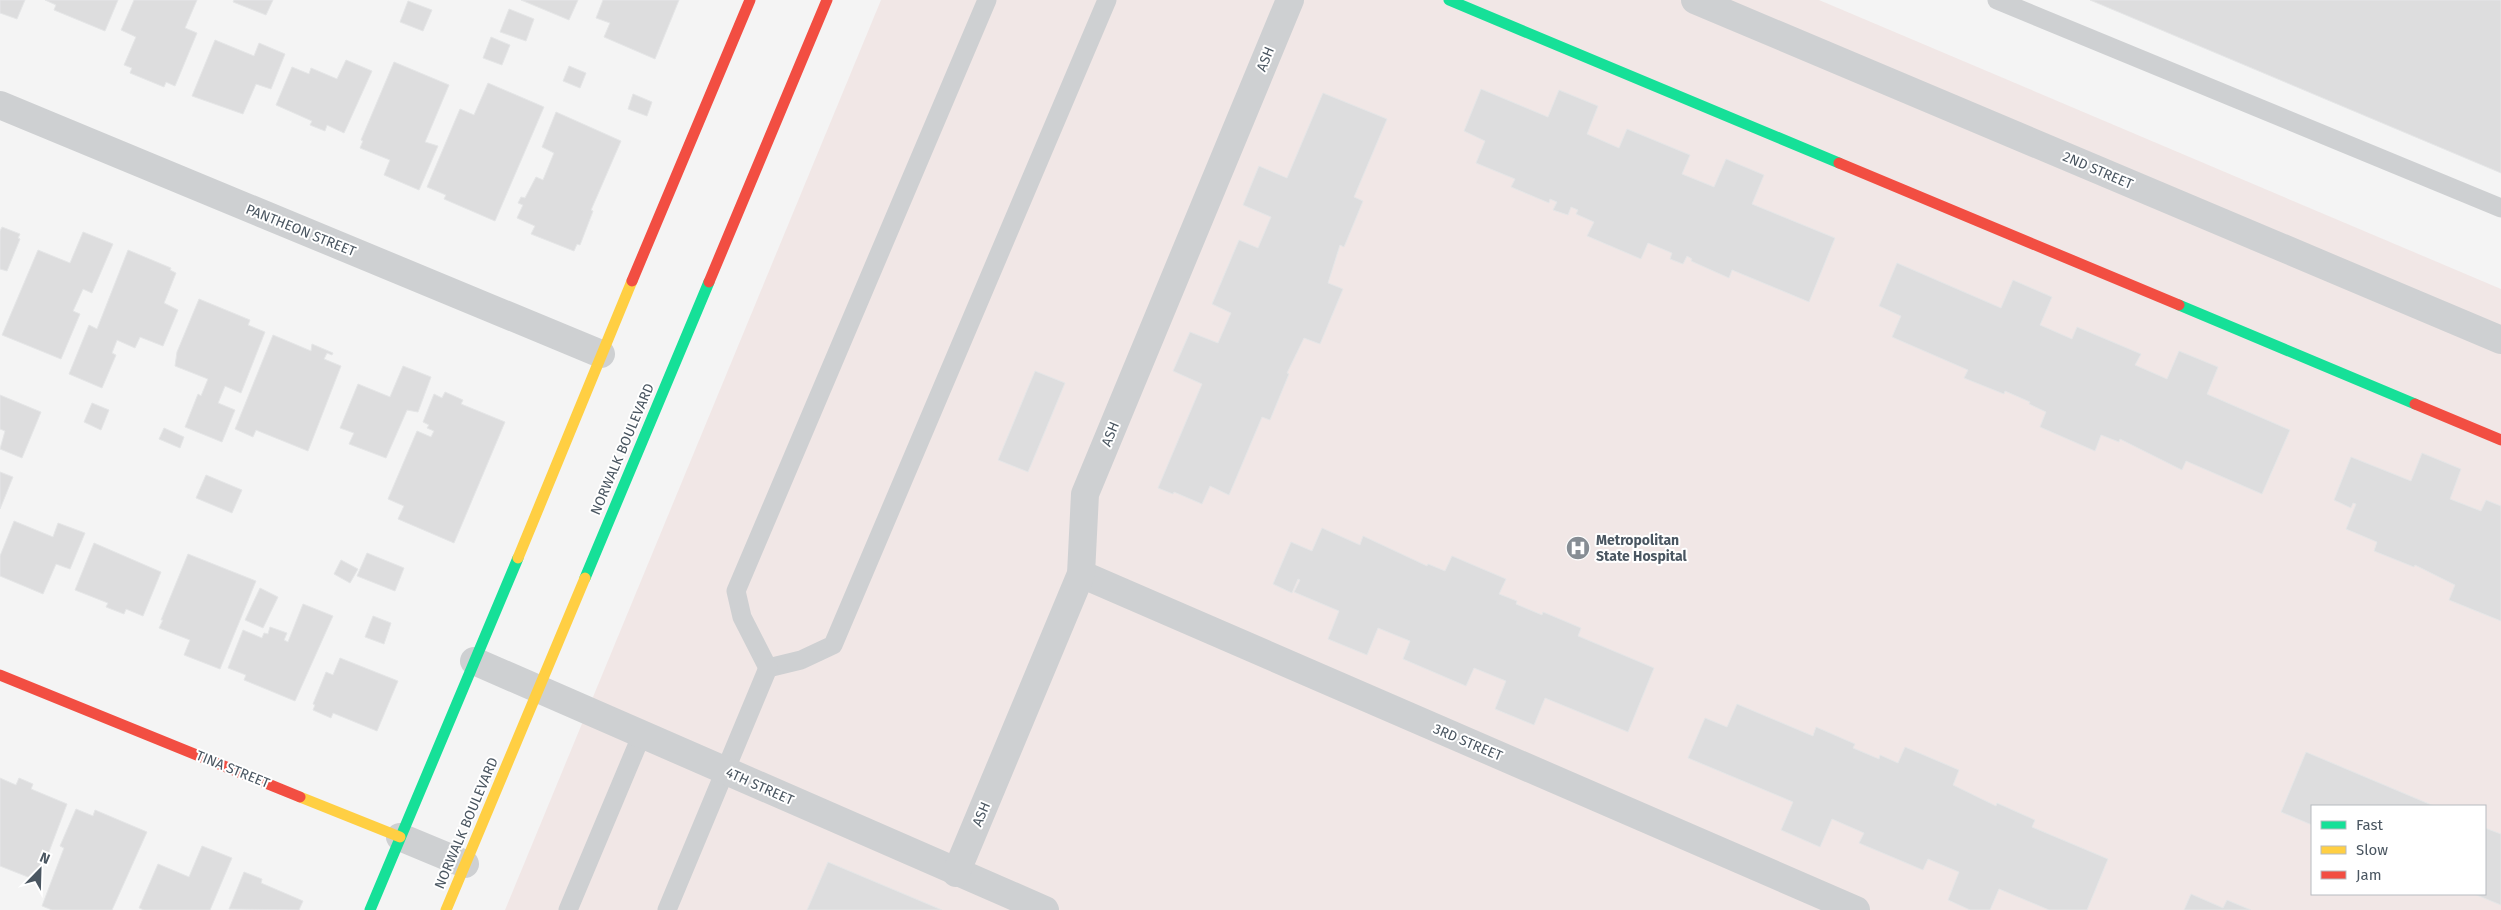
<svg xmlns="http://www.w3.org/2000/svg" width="2501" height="910" viewBox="0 0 2501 910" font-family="'Fira Sans',sans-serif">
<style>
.medical{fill:#f1e7e6;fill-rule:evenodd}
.building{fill:#ddddde;stroke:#e5e6e7}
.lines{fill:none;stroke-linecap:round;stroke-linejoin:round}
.lane{stroke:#ced0d2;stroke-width:19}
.street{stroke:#ced0d2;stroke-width:28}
.fast{stroke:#16e098;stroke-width:11}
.slow{stroke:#ffcf43;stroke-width:11}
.jam{stroke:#f24e42;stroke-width:11}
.labels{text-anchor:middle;stroke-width:4;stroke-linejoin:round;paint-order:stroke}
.street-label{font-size:14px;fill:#4a5661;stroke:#fff}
.poi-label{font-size:14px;font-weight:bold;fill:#4a5661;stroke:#fff;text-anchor:start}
</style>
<rect width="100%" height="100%" fill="#f4f4f4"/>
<path class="medical" d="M881,0H1819L2501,289V910H505ZM2312,806H2485V894H2312Z"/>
<g class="building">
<path d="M0,0H25L17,19L0,13Z"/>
<path d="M45,0H118L105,31L54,10L56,5Z"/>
<path d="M134,0H197L185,28L197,33L175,86L166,82L164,87L130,73L132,68L124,65L136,37L121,30Z"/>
<path d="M234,0H273L266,15L233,2Z"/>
<path d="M521,0H578L569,20Z"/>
<path d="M603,0H679L655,59L604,37L610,23L596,18Z"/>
<path d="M2090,0H2501V173Z"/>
<path d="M408,1L432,10L423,31L400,22Z"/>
<path d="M509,9L534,19L526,41L500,32Z"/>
<path d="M491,37L510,45L502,65L483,58Z"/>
<path d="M215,40L254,56L259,43L285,54L271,89L256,84L243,114L192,96Z"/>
<path d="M346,60L372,71L344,133L327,125L325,131L310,125L312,121L276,105L292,67L309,74L311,68L337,79Z"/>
<path d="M394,62L449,85L425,142L438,146L419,190L384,175L390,160L360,148L363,141L361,140Z"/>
<path d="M569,66L586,73L580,88L563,81Z"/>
<path d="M488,83L544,107L495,221L444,199L446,195L427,187L460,109L474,115Z"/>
<path d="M1481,89L1548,117L1559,90L1598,106L1587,134L1619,148L1627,129L1690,155L1682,174L1714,187L1726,159L1764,175L1752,204L1835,238L1809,302L1732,270L1729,278L1691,261L1692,259L1687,256L1683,264L1670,259L1672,253L1648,243L1641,259L1587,236L1594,222L1576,214L1578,210L1571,207L1568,215L1553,210L1557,202L1550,199L1549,203L1511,187L1515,179L1476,163L1485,141L1464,131Z"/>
<path d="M1323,93L1387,119L1354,197L1363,201L1344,247L1340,245L1328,283L1343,289L1320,344L1304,338L1287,373L1289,374L1270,420L1262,417L1229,495L1210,486L1202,504L1174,492L1173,494L1158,488L1202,384L1173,371L1190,332L1218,343L1231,313L1212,304L1239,240L1258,248L1271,217L1243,205L1259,166L1287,178Z"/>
<path d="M633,94L652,102L647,116L628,109Z"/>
<path d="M556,112L621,141L591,210L593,211L580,245L577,244L574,251L531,234L535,226L517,218L523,205L518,203L521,197L525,198L536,177L543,180L554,153L542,147Z"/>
<path d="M2,227L20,234L18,238L20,239L7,271L0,269V231Z"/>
<path d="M83,232L113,244L92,293L83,289L73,311L80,314L61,359L2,335L38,250L70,263Z"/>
<path d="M128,250L171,268L170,270L176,273L164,303L178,310L163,346L140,337L135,348L117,340L112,353L116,355L102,388L69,374L89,325L97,329Z"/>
<path d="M1897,263L2001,308L2013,280L2052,297L2040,325L2072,339L2077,327L2141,354L2135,365L2167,379L2179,351L2218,367L2207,394L2290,430L2262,494L2186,461L2182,470L2120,439L2119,442L2101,435L2095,451L2040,427L2046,412L2029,404L2030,402L2005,391L2004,394L1964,378L1968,370L1892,337L1901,316L1879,306Z"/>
<path d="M199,299L250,320L248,325L265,332L241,393L225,386L218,403L235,410L222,442L185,427L198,394L201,396L208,379L175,366L177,352Z"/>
<path d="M273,335L311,351L312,344L333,353L332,355L327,353L324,359L341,366L308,451L256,430L253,437L235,429Z"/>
<path d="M403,366L431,377L418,412L407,410L386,458L349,444L354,433L340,428L358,384L390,397Z"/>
<path d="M1035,371L1065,383L1028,472L998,460Z"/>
<path d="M445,392L463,400L461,404L505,422L454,543L398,519L404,506L388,499L417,431L431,437L434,431L427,428L429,425L423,422L434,394L442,398Z"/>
<path d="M0,395L41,412L22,458L0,449L5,431L0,429Z"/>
<path d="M92,403L109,410L101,430L84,422Z"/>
<path d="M164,428L184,437L180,448L159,439Z"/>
<path d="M2422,453L2461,469L2450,499L2481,511L2486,500L2501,506V621L2449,600L2455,585L2415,565L2414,567L2374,551L2377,542L2346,529L2356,504L2353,503L2351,508L2334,500L2351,457L2411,481Z"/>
<path d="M0,472L13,477L0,509Z"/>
<path d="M206,475L242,490L232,513L196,498Z"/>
<path d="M14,521L53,537L58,523L85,533L70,569L56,564L43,594L0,576V556Z"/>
<path d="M1322,528L1360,545L1363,536L1427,566L1428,564L1445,571L1452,556L1506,579L1499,594L1517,601L1516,604L1542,615L1543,612L1581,628L1578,636L1654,668L1628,732L1545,698L1534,725L1495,709L1506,681L1474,668L1466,686L1403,659L1410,641L1378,628L1367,655L1328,639L1339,611L1294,592L1300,580L1298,579L1292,593L1273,584L1291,542L1312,551Z"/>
<path d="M94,543L161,572L143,616L126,609L124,614L106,607L108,603L75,590Z"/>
<path d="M367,553L404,568L395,591L357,576Z"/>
<path d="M188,554L256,581L220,669L184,655L190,640L159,628L163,620H161Z"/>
<path d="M341,560L358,569L350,583L334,574Z"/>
<path d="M260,588L278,597L263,628L245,620Z"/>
<path d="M303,604L333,616L295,701L244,680L246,675L228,668L243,630L262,638L264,633L268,634L270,627L287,633L284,640L288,642Z"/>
<path d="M373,616L391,623L384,644L365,637Z"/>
<path d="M340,658L398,681L377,731L333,713L331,718L313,710L315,705L313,704L326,672L333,675Z"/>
<path d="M1737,704L1813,736L1816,727L1855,744L1853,748L1879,759L1880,755L1898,763L1905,747L1959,770L1953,785L1996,806L1997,803L2035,820L2032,827L2108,859L2087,910H2049L1999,889L1990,910H1970L1948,900L1959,872L1928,859L1923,870L1859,843L1864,833L1832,819L1820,847L1781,830L1793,802L1688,758L1705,718L1727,727Z"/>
<path d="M2306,752L2434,806H2312V825L2281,812Z"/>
<path d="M0,778L16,785L19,778L33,784L31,789L67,804L38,881L0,866Z"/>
<path d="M76,809L93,816L95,810L147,832L112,910H52L42,906L64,848L60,846Z"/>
<path d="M2485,828L2501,834V905L2474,894H2485Z"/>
<path d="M202,846L232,858L210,910H144L139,908L158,864L189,877Z"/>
<path d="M828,862L942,910H807Z"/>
<path d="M244,872L262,879L261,883L303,901L299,910L229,909Z"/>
<path d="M2191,894L2223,908L2227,900L2251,910H2184Z"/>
</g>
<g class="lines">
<g class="lane">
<path d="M1997,0L2501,208"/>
<path d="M768,668L801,660L833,645L1107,0"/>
<path d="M768,668L742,617L736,591L987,0"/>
<path d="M568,910L642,734"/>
<path d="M667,910L768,668"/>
</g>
<g class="street">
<path d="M1695,0L2501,340"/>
<path d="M0,105L601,354"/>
<path d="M1081,574L1856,910"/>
<path d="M474,661L1045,910"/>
<path d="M400,837L465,864"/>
<path d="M956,873L1081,574L1085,494L1290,0"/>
</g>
<g class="fast">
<path d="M1449,0L1839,163"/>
<path d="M2179,305L2415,404"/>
<path d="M585,578L709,282"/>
<path d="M370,910L518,558"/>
</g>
<g class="slow">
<path d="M518,558L632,281"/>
<path d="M300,797L400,837"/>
<path d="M446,910L585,578"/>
</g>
<g class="jam">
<path d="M1839,163L2179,305"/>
<path d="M632,281L750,0"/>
<path d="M709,282L827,0"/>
<path d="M2415,404L2501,440"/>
<path d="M0,675L300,797"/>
</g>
</g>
<defs>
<g id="hospital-disc" transform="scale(1.25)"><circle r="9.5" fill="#868d94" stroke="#fff"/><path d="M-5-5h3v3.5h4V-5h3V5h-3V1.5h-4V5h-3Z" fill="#fff"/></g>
</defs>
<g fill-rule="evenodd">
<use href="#hospital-disc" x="1578" y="548"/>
</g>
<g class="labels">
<g class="street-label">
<text transform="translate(1265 59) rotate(-68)" y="5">ASH</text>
<text transform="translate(2098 170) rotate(23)" y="5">2ND STREET</text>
<text transform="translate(301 230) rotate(22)" y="5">PANTHEON STREET</text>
<text transform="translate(1110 434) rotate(-68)" y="5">ASH</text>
<text transform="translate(622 449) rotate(-67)" y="5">NORWALK BOULEVARD</text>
<text transform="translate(1468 742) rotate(23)" y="5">3RD STREET</text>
<text transform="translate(233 769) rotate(22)" y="5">TINA STREET</text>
<text transform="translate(760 786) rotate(24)" y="5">4TH STREET</text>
<text transform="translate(981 814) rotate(-67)" y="5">ASH</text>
<text transform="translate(466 823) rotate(-67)" y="5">NORWALK BOULEVARD</text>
</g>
<g class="poi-label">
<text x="1596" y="545">Metropolitan<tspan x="1596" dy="16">State Hospital</tspan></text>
</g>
</g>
<rect x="2311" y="805" width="175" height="90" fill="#ffffff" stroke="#b7bbc0"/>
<rect x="2321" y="821" width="25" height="8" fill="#16e098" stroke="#b7bbc0"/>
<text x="2356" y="830" font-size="15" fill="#4a5661">Fast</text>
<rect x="2321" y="846" width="25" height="8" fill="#ffcf43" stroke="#b7bbc0"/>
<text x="2356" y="855" font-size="15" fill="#4a5661">Slow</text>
<rect x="2321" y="871" width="25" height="8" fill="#f24e42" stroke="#b7bbc0"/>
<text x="2356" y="880" font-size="15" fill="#4a5661">Jam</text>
<g transform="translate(40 870) rotate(23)" stroke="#ffffff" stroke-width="4" paint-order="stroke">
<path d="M0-4L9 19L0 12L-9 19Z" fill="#4a5661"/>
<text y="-8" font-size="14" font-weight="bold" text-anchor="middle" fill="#4a5661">N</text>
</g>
</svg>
